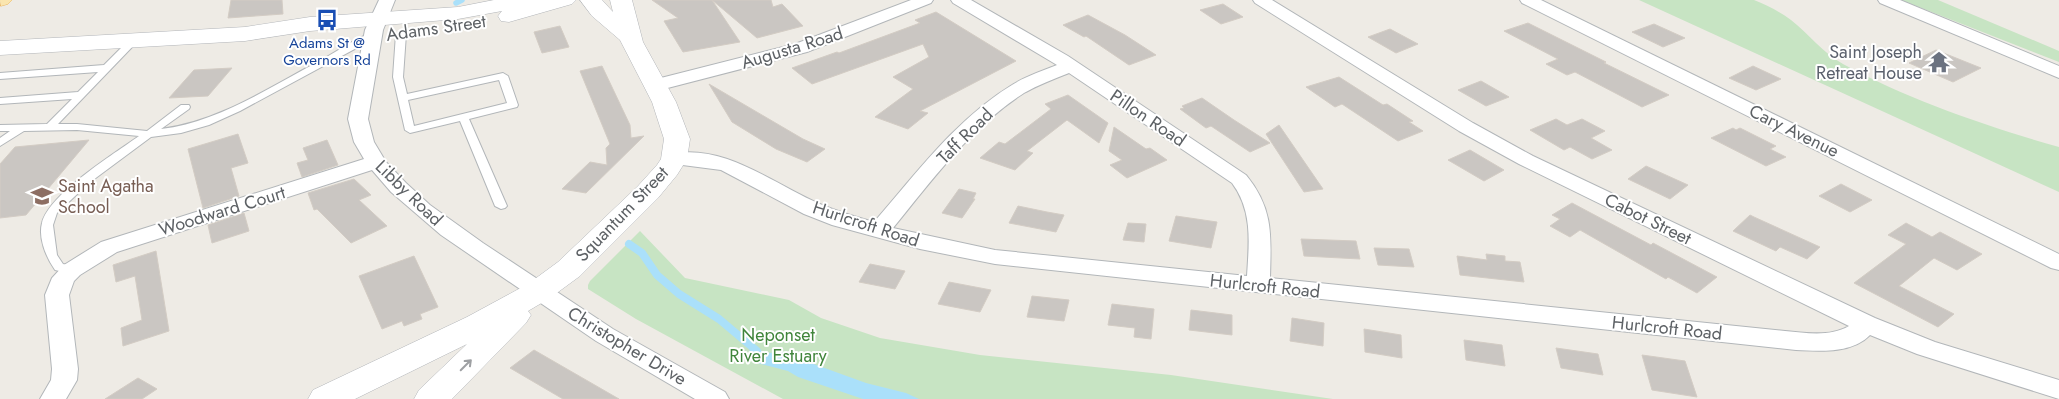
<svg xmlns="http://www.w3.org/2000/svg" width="2059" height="399" viewBox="0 0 2059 399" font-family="Jost,sans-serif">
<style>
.green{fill:#c7e4c3}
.water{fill:#aae0fa}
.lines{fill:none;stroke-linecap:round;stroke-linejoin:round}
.stream-far1{stroke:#aae0fa;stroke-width:5.5}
.stream{stroke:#aae0fa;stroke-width:8}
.building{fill:#cac6c2;stroke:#d3ccc4}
.service-casing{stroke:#b2b6b9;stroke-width:2}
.minor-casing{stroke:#b2b6b9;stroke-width:2}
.secondary-casing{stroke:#b2b5b9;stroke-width:1}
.primary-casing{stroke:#e9b564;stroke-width:1}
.service{fill:#fff;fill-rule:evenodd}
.minor{fill:#fff;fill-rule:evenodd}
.secondary{fill:#fff;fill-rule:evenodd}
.primary{fill:#fae5ae;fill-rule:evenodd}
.oneway{stroke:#9ea0a3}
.labels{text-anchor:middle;stroke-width:4;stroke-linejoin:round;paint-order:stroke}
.far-transit-label{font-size:15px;fill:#164399;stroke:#fff}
.street-label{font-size:18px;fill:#5d6165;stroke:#fff}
.worship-label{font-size:18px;fill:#5b616d;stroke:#fff;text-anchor:end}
.education-label{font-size:18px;fill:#785e54;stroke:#fff;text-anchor:start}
.park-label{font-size:18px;fill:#40853b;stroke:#fff}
</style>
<rect width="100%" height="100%" fill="#eeebe5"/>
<g class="green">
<path d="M1639,0H1754C1767,5 1780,12 1791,20C1809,34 1823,53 1843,64C1907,99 1988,127 2059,147V192Z"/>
<path d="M1901,0H1938L2059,51V62Z"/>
<path d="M640,231L685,278L789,300L821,318L880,338L980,355L1171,375L1333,399H783L636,319L588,289V285L590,281Z"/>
</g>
<path class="water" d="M749,346L766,353L793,352L808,362L866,383L906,393L919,399H863L798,377L788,371L757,363L751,358Z"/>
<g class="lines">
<path class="stream-far1" d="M456,3L462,0"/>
<path class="stream" d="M629,244L642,253L657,275L679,294L719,319L757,351"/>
</g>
<g class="building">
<path d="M231,0H282L283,14L228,18Z"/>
<path d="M652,0H712L740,42L683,52L664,21L678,18Z"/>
<path d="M712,0H771L773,7L782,4L803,26L757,38Z"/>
<path d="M1223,4L1243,17L1221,24L1200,10Z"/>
<path d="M936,12L1016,61L920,111L928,113L908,129L875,117L913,89L893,77L929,57L923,44L812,84L792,68L837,52L839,53L920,23L915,20Z"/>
<path d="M1088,15L1125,35L1156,55L1129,65L1086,36L1084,37L1063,25Z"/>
<path d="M1528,23L1606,62L1604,63L1669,95L1642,107L1575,72L1567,75L1546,64L1558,59L1504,31Z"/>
<path d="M1654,24L1685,38L1663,47L1632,32Z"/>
<path d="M560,26L569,47L542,53L534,32Z"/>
<path d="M1390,29L1418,44L1396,53L1368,37Z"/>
<path d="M1936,50L1981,68L1953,82L1909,63Z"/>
<path d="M602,66L630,125L631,138L644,136L586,193L562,189L590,162L607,165L606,148L610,144L580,71Z"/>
<path d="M1753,66L1781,79L1756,90L1729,78Z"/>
<path d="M232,68L208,96L169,98L194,70Z"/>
<path d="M1339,77L1383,105L1387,104L1413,121L1409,122L1423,131L1398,141L1342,104L1335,107L1306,87Z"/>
<path d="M1481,81L1509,97L1486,106L1458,90Z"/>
<path d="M709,84L803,139L825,149L807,162L776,149L732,122Z"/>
<path d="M1068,95L1108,123L1099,143L1067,120L1027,151L1033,153L1015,170L980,158L999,142L1005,144L1051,109L1045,104Z"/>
<path d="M1202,98L1234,120L1270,143L1250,152L1211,126L1206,128L1180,109L1184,108L1182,106Z"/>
<path d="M1556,119L1567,125L1582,119L1605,131L1591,138L1612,150L1592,159L1570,147L1564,150L1530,130Z"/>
<path d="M1279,125L1323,189L1304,192L1266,134Z"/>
<path d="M1114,127L1146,149L1150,148L1167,160L1127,178L1110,165L1122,160L1109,151Z"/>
<path d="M1733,128L1736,130L1740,128L1776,146L1770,149L1786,157L1766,166L1711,138Z"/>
<path d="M238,134L248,163L231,168L239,196L203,208L188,149Z"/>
<path d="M89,140L26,215L0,218V164L15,147Z"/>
<path d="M327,140L338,165L302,177L297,163L308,160L303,148Z"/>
<path d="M1470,150L1504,170L1484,181L1448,160Z"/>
<path d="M1646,166L1688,185L1670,199L1628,179Z"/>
<path d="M354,179L371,195L359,200L387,226L351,243L317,209L314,210L308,193Z"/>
<path d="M1841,184L1872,200L1850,212L1819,196Z"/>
<path d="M959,189L976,193L973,199H975L962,218L942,213Z"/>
<path d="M1572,203L1651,245L1653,243L1717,277L1697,293L1668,277L1666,279L1580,230L1570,237L1550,226L1560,219L1552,215Z"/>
<path d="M1018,206L1047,212L1064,215L1056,232L1009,223Z"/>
<path d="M244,213L249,231L212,243L208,225Z"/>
<path d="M1750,215L1754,217L1820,247L1807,259L1780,247L1776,251L1733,231Z"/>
<path d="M1176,216L1217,222L1211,248L1169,241Z"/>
<path d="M1128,223L1146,224L1144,242L1123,240Z"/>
<path d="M1906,223L1932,237L1940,232L1982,254L1957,270L1934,258L1899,286L1954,314L1938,327L1854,283L1906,244L1888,235Z"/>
<path d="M1301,239L1356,241L1360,259L1304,256Z"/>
<path d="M1374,248L1409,249L1414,267L1378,265Z"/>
<path d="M156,251L169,331L123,346L121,328L142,320L135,276L116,282L113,265Z"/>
<path d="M1486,254L1505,256V261L1520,262L1524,282L1460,275L1457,256L1487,260Z"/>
<path d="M414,256L438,307L420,314L422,319L404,326L402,321L382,329L359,276Z"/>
<path d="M870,264L905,271L895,289L859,282Z"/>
<path d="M949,282L991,290L980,312L938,304Z"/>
<path d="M1032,296L1069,300L1064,321L1027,317Z"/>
<path d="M1112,304L1154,309L1151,339L1134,337L1135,328L1108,325Z"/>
<path d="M1191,310L1232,315V335L1189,330Z"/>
<path d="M1292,318L1324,323L1323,346L1290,341Z"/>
<path d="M1364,329L1401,335L1402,358L1365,352Z"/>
<path d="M1464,340L1502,345L1505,366L1466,360Z"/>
<path d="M1556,348L1598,354L1603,375L1561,368Z"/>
<path d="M534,350L619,399H563L510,368Z"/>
<path d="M1642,355L1685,361L1697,397L1652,390Z"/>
<path d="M138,378L157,389L142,399H105Z"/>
</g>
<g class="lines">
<g class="service-casing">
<g id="service">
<path d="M401,31L406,34L403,77L407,94L503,73L508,76L518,105L517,107L469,119L507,206L505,208L501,209L495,206L460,121L410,133L405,130L393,77L396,34ZM499,80L507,103L414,126L408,100Z"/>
<path d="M372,33L377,36L375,38L240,111L209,125L181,133L151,137L89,183L57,213L53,225L57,255L63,264L76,267L78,270L72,274L55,270C46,257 38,238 42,223C49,194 114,154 139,136L77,130L24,131L0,146V138L10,131H0V125L47,124L72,99L0,104V98L78,92L98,72L0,79V73L104,65L130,39H136V43L58,124H77L147,131L181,105H189L190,107L189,109L161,129C220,122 273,85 325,58C339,50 356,38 372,33Z"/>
</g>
</g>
<g class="minor-casing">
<g id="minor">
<path d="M379,0H395L383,30L368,119L374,142L386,162L406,183L430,205L483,243L613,329L725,392L729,399H695L596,341L441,235L391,192L372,170L117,252L80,275L74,281L69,295L78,369L77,380L66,399H40L51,380L52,369L45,295L52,278L64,265L101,242L364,159L354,142L348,119L365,30Z"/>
<path d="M911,0H933L931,3L807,52L656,91L649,89L647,85L649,81L795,44Z"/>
<path d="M951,0H971L1068,56L1246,175C1274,209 1271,236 1270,278L1785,331C1807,333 1830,337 1849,326L1519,164L1459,131L1255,3L1253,0H1272L1473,123L1533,156L1875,318L1935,342L2059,380V399L1917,354L1870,335C1852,354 1819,351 1796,350L995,264L920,249L832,225L804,214L721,170L667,163L664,159L667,155C722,141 773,184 820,204C838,212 856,217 874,222C916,174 956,119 1012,85C1026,76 1042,71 1057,65L953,3ZM1069,73L1232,183C1253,211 1249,243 1247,276L995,250L893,228C933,179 971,127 1024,93C1038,85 1054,79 1069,73Z"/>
<path d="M1520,0H1541L2059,254V270L2051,268L1522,3Z"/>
<path d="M1878,0H1900L2059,66V78L1880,3Z"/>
</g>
</g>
<g class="secondary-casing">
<g id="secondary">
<path d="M494,0H576L572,4L509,22L501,21L498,16L502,11L458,19L310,31L245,41L0,55V41L245,27L310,17L458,7Z"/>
<path d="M580,0H602L613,12L610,0H632L643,42L676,102L690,139L687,159L677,175L658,198L580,276L550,298L528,311L531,315L526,323L452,399H414L419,390L467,344L355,399H308L313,390L467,317L528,284L558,262L638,186L657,165L661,159L664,139L652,102L620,40L592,16Z"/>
</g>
</g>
<g class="primary-casing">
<path id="primary" d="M0,0H12L8,4L1,6Z"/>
</g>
<use href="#service" class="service"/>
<use href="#minor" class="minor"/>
<use href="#secondary" class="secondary"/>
<use href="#primary" class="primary"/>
</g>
<defs><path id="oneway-shaft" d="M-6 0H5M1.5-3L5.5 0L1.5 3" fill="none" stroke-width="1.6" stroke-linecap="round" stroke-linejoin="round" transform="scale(1.25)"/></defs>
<use class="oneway" href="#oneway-shaft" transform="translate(466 365) rotate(-45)"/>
<defs>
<g id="bus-bare" transform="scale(1.725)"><path d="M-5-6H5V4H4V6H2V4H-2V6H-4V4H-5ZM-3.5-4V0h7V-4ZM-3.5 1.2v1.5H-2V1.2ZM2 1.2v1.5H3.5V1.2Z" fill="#1a4fb4" stroke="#fff" stroke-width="2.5" paint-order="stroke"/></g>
<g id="temple-bare" transform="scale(1.725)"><path d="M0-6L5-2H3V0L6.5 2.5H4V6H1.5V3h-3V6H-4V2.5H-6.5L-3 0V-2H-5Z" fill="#6b7280" stroke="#fff" stroke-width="2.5" paint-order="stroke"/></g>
<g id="school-bare" transform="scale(1.725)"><path d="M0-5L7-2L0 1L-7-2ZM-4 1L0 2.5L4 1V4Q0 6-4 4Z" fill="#8d6e63" stroke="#fff" stroke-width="2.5" paint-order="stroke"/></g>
</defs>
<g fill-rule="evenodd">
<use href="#bus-bare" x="327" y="20"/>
<use href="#temple-bare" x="1939" y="62"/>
<use href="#school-bare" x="42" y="196"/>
</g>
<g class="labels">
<g class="far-transit-label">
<text x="327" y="48">Adams St @<tspan x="327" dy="17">Governors Rd</tspan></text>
</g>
<g class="street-label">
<text transform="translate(436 28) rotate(-8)" y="6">Adams Street</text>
<text transform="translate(792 48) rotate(-17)" y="6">Augusta Road</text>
<text transform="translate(1148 118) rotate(34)" y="6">Pillon Road</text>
<text transform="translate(1794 131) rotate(26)" y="6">Cary Avenue</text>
<text transform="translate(965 136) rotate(-45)" y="6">Taff Road</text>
<text transform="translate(409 193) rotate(44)" y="6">Libby Road</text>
<text transform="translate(222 211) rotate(-17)" y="6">Woodward Court</text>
<text transform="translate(622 214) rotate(-46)" y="6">Squantum Street</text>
<text transform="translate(1648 219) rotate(26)" y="6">Cabot Street</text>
<text transform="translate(866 224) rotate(18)" y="6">Hurlcroft Road</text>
<text transform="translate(1265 286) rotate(6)" y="6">Hurlcroft Road</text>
<text transform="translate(1667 328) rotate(6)" y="6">Hurlcroft Road</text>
<text transform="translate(627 346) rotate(31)" y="6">Christopher Drive</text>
</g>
<g class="worship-label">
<text x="1922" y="58">Saint Joseph<tspan x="1922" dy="21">Retreat House</tspan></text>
</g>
<g class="education-label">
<text x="58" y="192">Saint Agatha<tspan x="58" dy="21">School</tspan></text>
</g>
<g class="park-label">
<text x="778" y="341">Neponset<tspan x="778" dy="21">River Estuary</tspan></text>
</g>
</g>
</svg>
